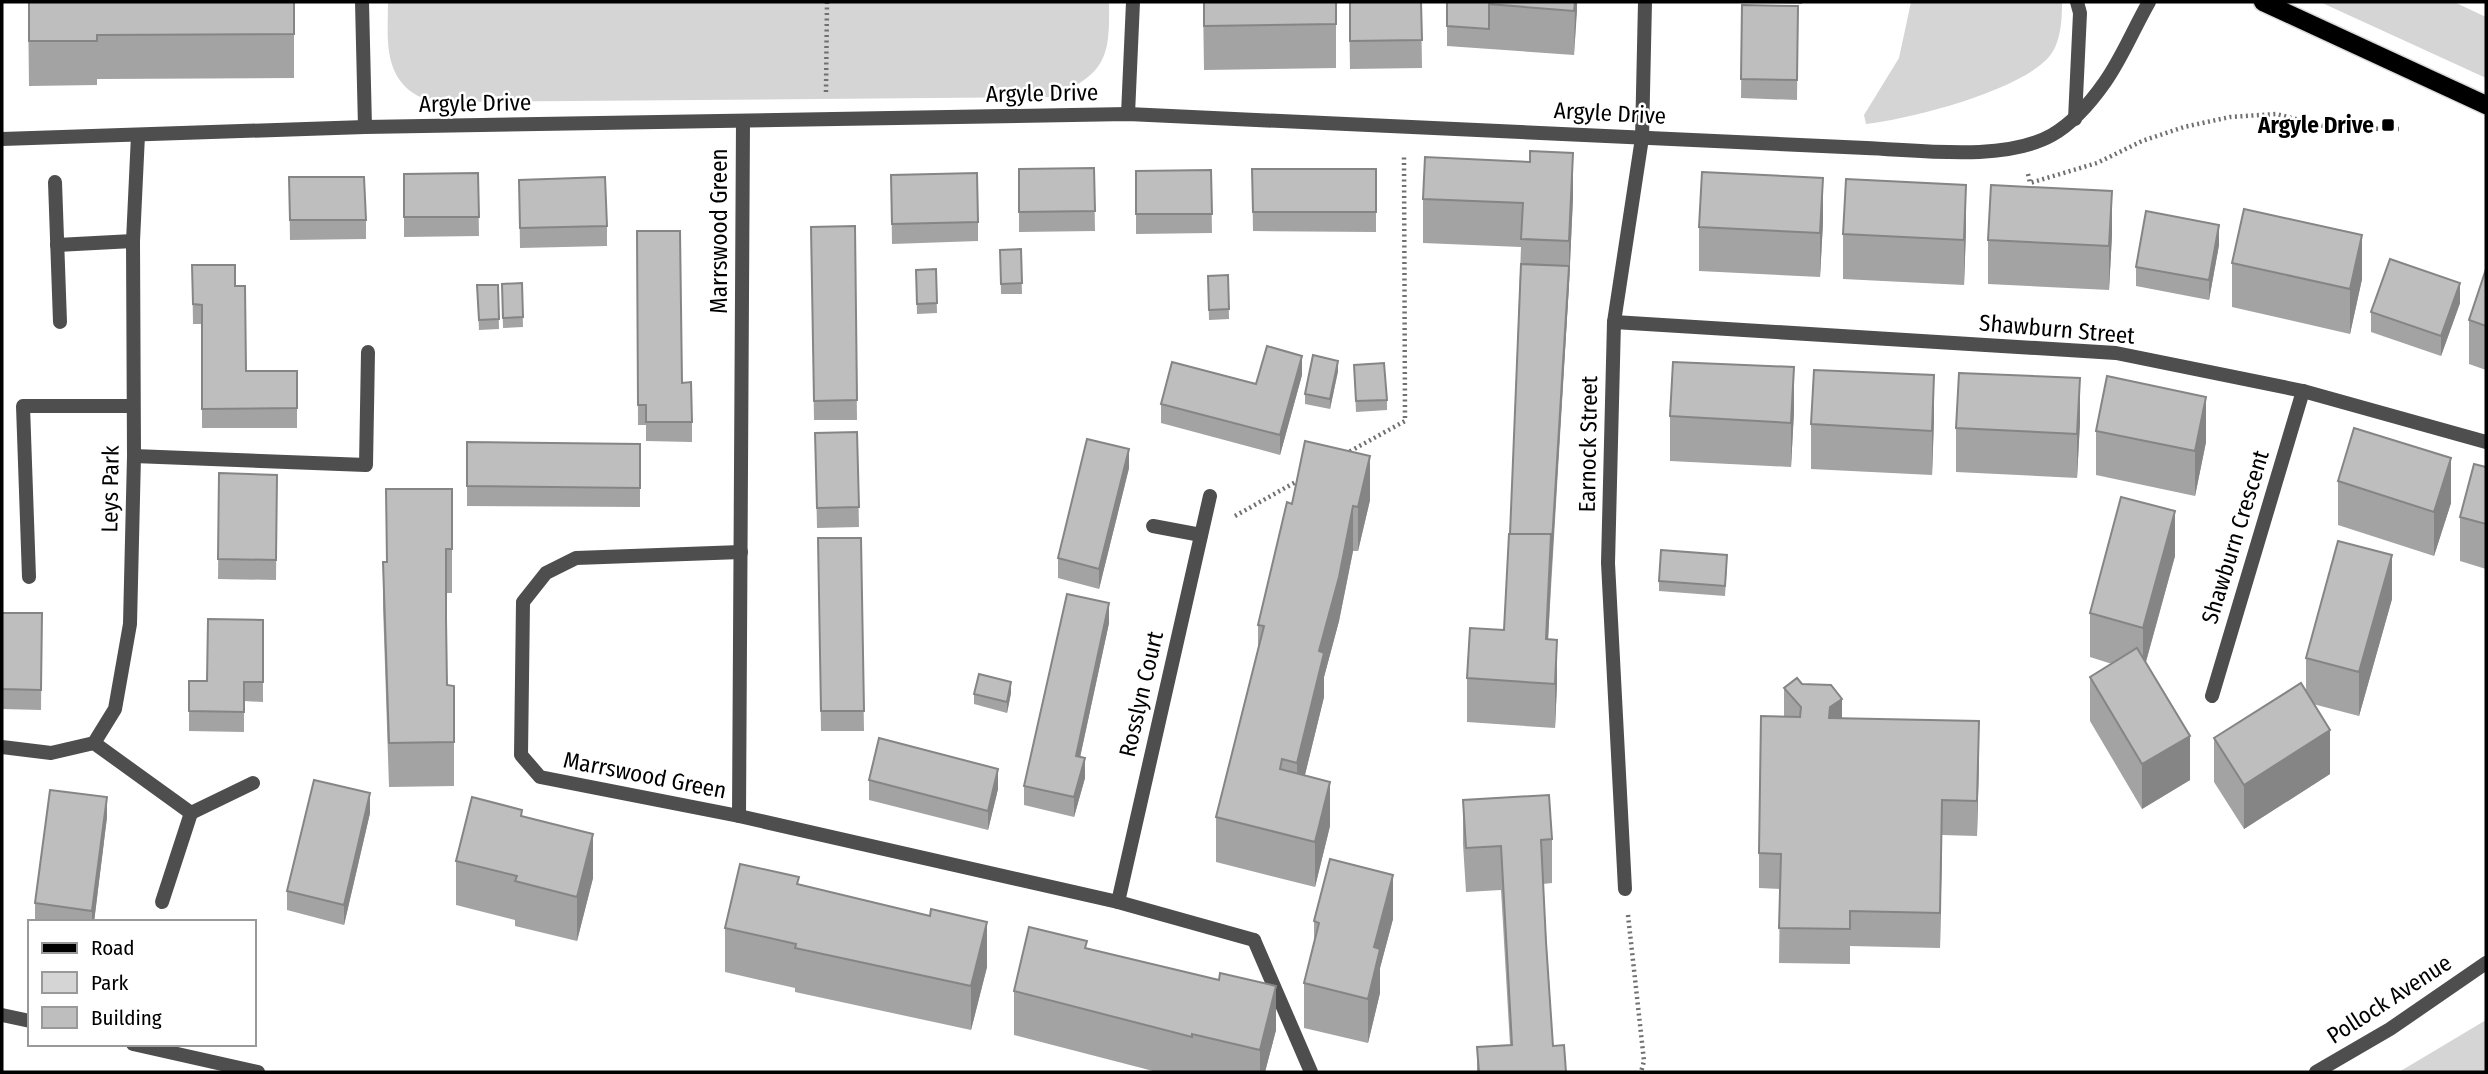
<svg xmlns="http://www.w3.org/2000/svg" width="2488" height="1074" viewBox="0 0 2488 1074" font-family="'Fira Sans Condensed',sans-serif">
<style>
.green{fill:#d5d5d5}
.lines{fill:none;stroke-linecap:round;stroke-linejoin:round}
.primary-casing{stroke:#dbdbdb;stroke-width:21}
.path{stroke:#707070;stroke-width:4.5;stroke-dasharray:2 3.5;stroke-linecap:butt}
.service{stroke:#4e4e4e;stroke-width:14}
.minor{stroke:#4e4e4e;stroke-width:14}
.tertiary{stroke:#4e4e4e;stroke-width:14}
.primary{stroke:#000;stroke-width:18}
.wall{fill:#a3a3a3}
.shaded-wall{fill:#858585}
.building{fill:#bebebe;stroke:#858585;stroke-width:2}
.poi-dot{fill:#000;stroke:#fff;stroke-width:2.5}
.labels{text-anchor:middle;stroke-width:5;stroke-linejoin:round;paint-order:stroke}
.street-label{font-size:23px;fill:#000;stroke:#fff}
.poi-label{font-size:23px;font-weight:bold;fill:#000;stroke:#fff;text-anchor:end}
</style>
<rect width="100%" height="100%" fill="#fff"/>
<g class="green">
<path d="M388,2H1109C1110,58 1106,73 1053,97L450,102C441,100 426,100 418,96C382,76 388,36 388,2Z"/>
<path d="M1911,2H2062C2062,20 2061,44 2048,58C2018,91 1911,119 1866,124L1864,115L1899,58Z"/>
<path d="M2320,2H2454L2486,17V78Z"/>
<path d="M2486,1020V1072H2399Z"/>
</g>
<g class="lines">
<g class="primary-casing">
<path id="primary" d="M2263,2L2486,105"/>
</g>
<g class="path">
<path d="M826,92L827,2"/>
<path d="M2028,174L2030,183L2097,163L2142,141L2184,127L2230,117L2276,114L2332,128L2399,129"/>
<path d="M1345,454L1405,421L1404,155"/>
<path d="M1235,516L1301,479"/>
<path d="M1628,915L1644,1061L1641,1072"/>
</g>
<g class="service">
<path d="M55,182L60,322"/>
<path d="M57,245L133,241"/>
<path d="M134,456L366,465L368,352"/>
<path d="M29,577L23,406H133"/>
<path d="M1254,940L1311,1072"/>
</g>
<g class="minor">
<path d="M362,2L365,127"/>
<path d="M1128,114L1133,2"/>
<path d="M2075,119L2080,13L2077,2"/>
<path d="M743,121L739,816L1118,902L1254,940"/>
<path d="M2,139L365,127L1128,114L1866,148C1920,150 2004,162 2052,135C2073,123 2091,102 2105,82C2122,58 2134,28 2149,2"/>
<path d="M1614,322L2116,353L2303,391L2486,442"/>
<path d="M1153,526L1201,535"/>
<path d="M2212,696L2303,391"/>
<path d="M94,743L191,813L253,783"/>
<path d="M2,747L51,753L94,743L115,709L130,624L134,456L133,241L138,135"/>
<path d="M739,816L540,777L521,755L523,602L546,573L576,558L741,552"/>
<path d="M1625,889L1608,563L1614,322L1642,138L1645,2"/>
<path d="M162,902L191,813"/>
<path d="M1118,902L1210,496"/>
</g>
<g class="tertiary">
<path d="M2,1015L30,1021"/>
<path d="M133,1044L258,1072"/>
<path d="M2316,1072L2390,1029L2486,963"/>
</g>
<use href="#primary" class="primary"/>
</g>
<g class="wall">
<path d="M28,2H294V78L97,79V85L29,86Z"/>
<path d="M1203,2H1336V68L1204,70Z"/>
<path d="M1349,2H1421L1422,68L1350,69Z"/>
<path d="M1447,2H1577L1574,55L1447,46Z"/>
<path d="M1746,2H1802V4L1746,3Z"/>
<path d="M1742,5L1798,6L1797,100L1741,98Z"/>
<path d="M1094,168L1095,231L1019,232V169Z"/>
<path d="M1252,169H1376V232L1253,231Z"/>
<path d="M1211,170L1212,233L1136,234V171Z"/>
<path d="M478,173L479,236L404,237V174Z"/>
<path d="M891,175L978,222V241L892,244Z"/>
<path d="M289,177L366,220V239L290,240Z"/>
<path d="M519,180L607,226V246L520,248Z"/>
<path d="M1573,197L1569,285L1548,639L1557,684L1555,728L1467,722V678L1504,630L1510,534L1521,247L1423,243V199Z"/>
<path d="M1823,222L1820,277L1699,271V227Z"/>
<path d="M855,226L857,420H814L811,227Z"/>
<path d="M1966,229L1964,285L1843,279V234Z"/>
<path d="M637,231L682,383L692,422V442L646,441V425H638Z"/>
<path d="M2112,235L2109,290L1988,284V240Z"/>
<path d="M2219,245L2209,300L2136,286V267Z"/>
<path d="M1021,249L1022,294H1001L1000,250Z"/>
<path d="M2232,263L2362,279L2350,334L2232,307Z"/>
<path d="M192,265L235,286L246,371H297V428H202V324H193Z"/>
<path d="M936,269L937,313L917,314L916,270Z"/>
<path d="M2486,269V370L2469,364V320Z"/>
<path d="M1228,275L1229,319L1209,320L1208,276Z"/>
<path d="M522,283L523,327L503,328L502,284Z"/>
<path d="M477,285H498L499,329L479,330Z"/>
<path d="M2460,303L2441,356L2371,332V312Z"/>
<path d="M1354,365L1387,400V410L1356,412Z"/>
<path d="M1338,371L1330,409L1305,404V394Z"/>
<path d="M1302,375L1280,455L1161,423V404Z"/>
<path d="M1794,411L1791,467L1670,461V416Z"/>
<path d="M1934,419L1932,475L1811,469V424Z"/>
<path d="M2080,422L2077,478L1956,472V428Z"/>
<path d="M2096,431L2206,442L2195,496L2096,475Z"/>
<path d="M857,432L859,527L817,528L815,433Z"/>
<path d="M467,442L640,444V507L467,506Z"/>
<path d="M2486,467V569L2460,561V517Z"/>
<path d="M1129,468L1099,589L1058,578V558Z"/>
<path d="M219,473L277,475L276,580L218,579Z"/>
<path d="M2338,481L2451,503L2434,556L2338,525Z"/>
<path d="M386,489H452V593H446L447,685L454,686V786L389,787L383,606V562H386Z"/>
<path d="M1370,500L1358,551H1353L1339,621L1324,677V697L1305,775L1330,826L1315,887L1216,862V817L1258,649V625L1292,504Z"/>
<path d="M818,538H861L864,731H821Z"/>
<path d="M2175,556L2146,662L2190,780L2142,809L2090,721V677L2112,664L2090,657V613Z"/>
<path d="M1727,565L1725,596L1659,591V581Z"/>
<path d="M2392,599L2359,716L2313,704L2330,774L2244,829L2214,782V738L2306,693V658Z"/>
<path d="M2,613H42L41,710L2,709Z"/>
<path d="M263,620V702L244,701V732L189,731V681H207Z"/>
<path d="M1109,623L1080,757L1085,778L1074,817L1024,805V786Z"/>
<path d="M1802,684L1842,718L1979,756L1977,836L1942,835L1940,948L1850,946V964L1779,963L1780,889L1759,888V853L1784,717V688Z"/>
<path d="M1011,693L1007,713L974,704V694Z"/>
<path d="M869,780L998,789L988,830L869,800Z"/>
<path d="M1463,800L1552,839V883L1543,884L1553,1046L1566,1072H1477V1047L1510,1045L1501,890L1466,892L1463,844Z"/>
<path d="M370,813L344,925L287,910V891Z"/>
<path d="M522,816L593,878L577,941L515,926V920L456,905V861Z"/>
<path d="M107,817L94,922H35V903Z"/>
<path d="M799,885L987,967L971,1030L795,992V988L725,972V928Z"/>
<path d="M1393,919L1380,968V993L1368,1043L1304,1028V983L1314,943V921Z"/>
<path d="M1087,948L1276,1030L1265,1072H1157L1014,1035V991Z"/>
</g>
<g class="shaded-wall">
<path d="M1575,2H1577V11L1574,55Z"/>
<path d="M1573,153V197L1569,285V241Z"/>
<path d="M1823,178V222L1820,277V233Z"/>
<path d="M1966,185V229L1964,285V240Z"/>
<path d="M2112,191V235L2109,290V246Z"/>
<path d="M2219,225V245L2209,300V280Z"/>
<path d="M2362,235V279L2350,334V289Z"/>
<path d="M1569,266V285L1551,579L1546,683V639L1551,534Z"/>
<path d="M2460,283V303L2441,356V336Z"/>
<path d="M1302,356V375L1280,455V435Z"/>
<path d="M1338,361V371L1330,409V399Z"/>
<path d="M1794,367V411L1791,467V423Z"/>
<path d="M1934,375V419L1932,475V431Z"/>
<path d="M2080,378V422L2077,478V434Z"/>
<path d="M2206,397V442L2195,496V451Z"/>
<path d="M1129,449V468L1099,589V569Z"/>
<path d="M1370,456V500L1358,551V507Z"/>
<path d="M2451,458V503L2434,556V512Z"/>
<path d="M1353,506V551L1339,621L1324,677V697L1297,807V763L1319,651Z"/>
<path d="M2175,511V556L2143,672V628Z"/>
<path d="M2392,555V599L2359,716V672Z"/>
<path d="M1109,603V623L1076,776V756Z"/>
<path d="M1557,640V684L1555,728V684Z"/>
<path d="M1011,682V693L1007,713V702Z"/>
<path d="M1842,699V734L1829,718L1830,707Z"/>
<path d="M1979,721V756L1977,836V801Z"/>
<path d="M2330,730V774L2244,829V785Z"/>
<path d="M2190,736V780L2142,809V764Z"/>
<path d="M1085,758V778L1074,817V797Z"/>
<path d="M998,769V789L988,830V811Z"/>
<path d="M1330,782V826L1315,887V842Z"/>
<path d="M370,793V813L344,925V905Z"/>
<path d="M107,797V817L94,922H92V911Z"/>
<path d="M1942,800V835L1940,948V913Z"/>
<path d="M593,834V878L577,941V897Z"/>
<path d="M1393,875V919L1380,968V993L1368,1043V999L1374,947Z"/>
<path d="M987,922V967L971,1030V986Z"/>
<path d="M1276,986V1030L1265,1072H1260V1050Z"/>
</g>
<g class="building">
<path d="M29,2H294V34L97,35V41H29Z"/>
<path d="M1204,2H1336V24L1204,26Z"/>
<path d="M1350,2H1421L1422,40L1350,41Z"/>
<path d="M1447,2H1489V29L1447,26Z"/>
<path d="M1489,2H1575L1574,11L1489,4Z"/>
<path d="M1742,5L1798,6L1797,80L1741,79Z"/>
<path d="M1530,151L1573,153L1569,241L1521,239L1523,203L1423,199L1425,157L1530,162Z"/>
<path d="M1094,168L1095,211L1019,212V169Z"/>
<path d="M1252,169H1376V212H1253Z"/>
<path d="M1211,170L1212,214H1136V171Z"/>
<path d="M1702,172L1823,178L1820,233L1699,227Z"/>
<path d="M478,173L479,217H404V174Z"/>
<path d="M977,173L978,222L892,224L891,175Z"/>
<path d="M289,177H364L366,220H290Z"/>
<path d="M605,177L607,226L520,228L519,180Z"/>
<path d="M1846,179L1966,185L1964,240L1843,234Z"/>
<path d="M1991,185L2112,191L2109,246L1988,240Z"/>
<path d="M2244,209L2362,235L2350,289L2232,263Z"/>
<path d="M2146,211L2219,225L2209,280L2136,267Z"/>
<path d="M855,226L857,400L814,401L811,227Z"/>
<path d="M637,231H680L682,383L691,382L692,422H646V405H638Z"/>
<path d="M1021,249L1022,283L1001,284L1000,250Z"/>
<path d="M2390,259L2460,283L2441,336L2371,312Z"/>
<path d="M1521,264L1569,266L1551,559V534H1510Z"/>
<path d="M192,265H235V286H245L246,371H297V408L202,409V305L193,304Z"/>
<path d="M936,269L937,303L917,304L916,270Z"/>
<path d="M2486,269V326L2469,320Z"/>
<path d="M1228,275L1229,309L1209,310L1208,276Z"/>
<path d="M522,283L523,317L503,318L502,284Z"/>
<path d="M477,285H498L499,319L479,320Z"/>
<path d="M1267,346L1302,356L1280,435L1161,404L1172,362L1256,384Z"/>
<path d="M1313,355L1338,361L1330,399L1305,394Z"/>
<path d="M1673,362L1794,367L1791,423L1670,416Z"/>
<path d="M1384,363L1387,400L1356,401L1354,365Z"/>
<path d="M1814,370L1934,375L1932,431L1811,424Z"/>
<path d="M1959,373L2080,378L2077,434L1956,428Z"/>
<path d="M2107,376L2206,397L2195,451L2096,431Z"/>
<path d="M2354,428L2451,458L2434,512L2338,481Z"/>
<path d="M857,432L859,507L817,508L815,433Z"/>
<path d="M1087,439L1129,449L1099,569L1058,558Z"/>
<path d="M1305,441L1370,456L1358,507L1353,506L1339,577L1319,651L1324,653L1297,763L1282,759L1280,769L1330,782L1315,842L1216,817L1264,626L1258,625L1287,502L1292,504Z"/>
<path d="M467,442L640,444V488L467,486Z"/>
<path d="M2474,464L2486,467V524L2460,517Z"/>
<path d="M219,473L277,475L276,560L218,559Z"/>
<path d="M386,489H452V549H446V619L447,685L454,686V742L389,743L383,562H387Z"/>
<path d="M2121,497L2175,511L2143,628L2090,613Z"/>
<path d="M1509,534H1551L1546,639L1557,640L1555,684L1467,678L1470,628L1504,630Z"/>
<path d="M818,538H861L864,711H821Z"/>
<path d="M2338,541L2392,555L2359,672L2306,658Z"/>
<path d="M1661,550L1727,555L1725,586L1659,581Z"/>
<path d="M1067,594L1109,603L1076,756L1085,758L1074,797L1024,786Z"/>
<path d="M2,613H42L41,690L2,689Z"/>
<path d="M208,619L263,620V682H244V712L189,711V681H207Z"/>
<path d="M2137,648L2190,736L2142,764L2090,677Z"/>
<path d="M979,674L1011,682L1007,702L974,694Z"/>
<path d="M1797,678L1802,684L1831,685L1842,699L1830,707L1829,718L1979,721L1977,801L1942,800L1940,913L1850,911V929L1779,928L1781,854L1759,853L1761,716L1800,717L1801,707L1784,688Z"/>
<path d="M2301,683L2330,730L2244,785L2214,738Z"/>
<path d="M879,738L998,769L988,811L869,780Z"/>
<path d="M314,780L370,793L344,905L287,891Z"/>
<path d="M50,790L107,797L92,911L35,903Z"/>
<path d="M1549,795L1552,839L1541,840L1546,942L1553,1046L1564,1045L1566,1072H1479L1477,1047L1512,1045L1501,846L1466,848L1463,800Z"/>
<path d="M472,797L522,810L521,816L593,834L577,897L515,881L517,876L456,861Z"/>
<path d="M1330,859L1393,875L1374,947L1380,949L1368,999L1304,983L1319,923L1314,921Z"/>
<path d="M740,864L799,877L797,884L930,916L931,909L987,922L971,986L795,948L796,944L725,928Z"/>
<path d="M1029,927L1087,941L1085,948L1219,980L1220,973L1276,986L1260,1050L1192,1034V1037L1014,991Z"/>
</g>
<rect class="poi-dot" x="2381" y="118" width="14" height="14" rx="3.5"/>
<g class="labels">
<g class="street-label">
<text transform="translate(1042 93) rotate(-1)" y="8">Argyle Drive</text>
<text transform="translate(475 103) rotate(-1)" y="8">Argyle Drive</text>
<text transform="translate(1610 113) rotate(3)" y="8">Argyle Drive</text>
<text transform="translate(719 231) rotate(-90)" y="8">Marrswood Green</text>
<text transform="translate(2057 329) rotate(5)" y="8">Shawburn Street</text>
<text transform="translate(1588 444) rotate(-89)" y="8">Earnock Street</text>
<text transform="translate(110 489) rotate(-89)" y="8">Leys Park</text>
<text transform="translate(2235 537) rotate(-73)" y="8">Shawburn Crescent</text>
<text transform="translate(1141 694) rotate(-77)" y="8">Rosslyn Court</text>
<text transform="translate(645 775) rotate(11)" y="8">Marrswood Green</text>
<text transform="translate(2389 999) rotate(-33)" y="8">Pollock Avenue</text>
</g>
<g class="poi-label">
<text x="2374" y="133">Argyle Drive</text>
</g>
</g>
<rect width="2488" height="1074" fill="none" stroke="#000000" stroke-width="7"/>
<rect x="28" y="920" width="228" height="126" fill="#ffffff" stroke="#999999" stroke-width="2"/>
<rect x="42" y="943" width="35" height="10" fill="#000000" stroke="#999999" stroke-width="2"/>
<text x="91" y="955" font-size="21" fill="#000000">Road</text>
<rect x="42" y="972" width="35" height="21" fill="#d5d5d5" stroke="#999999" stroke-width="2"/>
<text x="91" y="990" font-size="21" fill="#000000">Park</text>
<rect x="42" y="1007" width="35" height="21" fill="#bebebe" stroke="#999999" stroke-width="2"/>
<text x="91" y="1025" font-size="21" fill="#000000">Building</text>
</svg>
